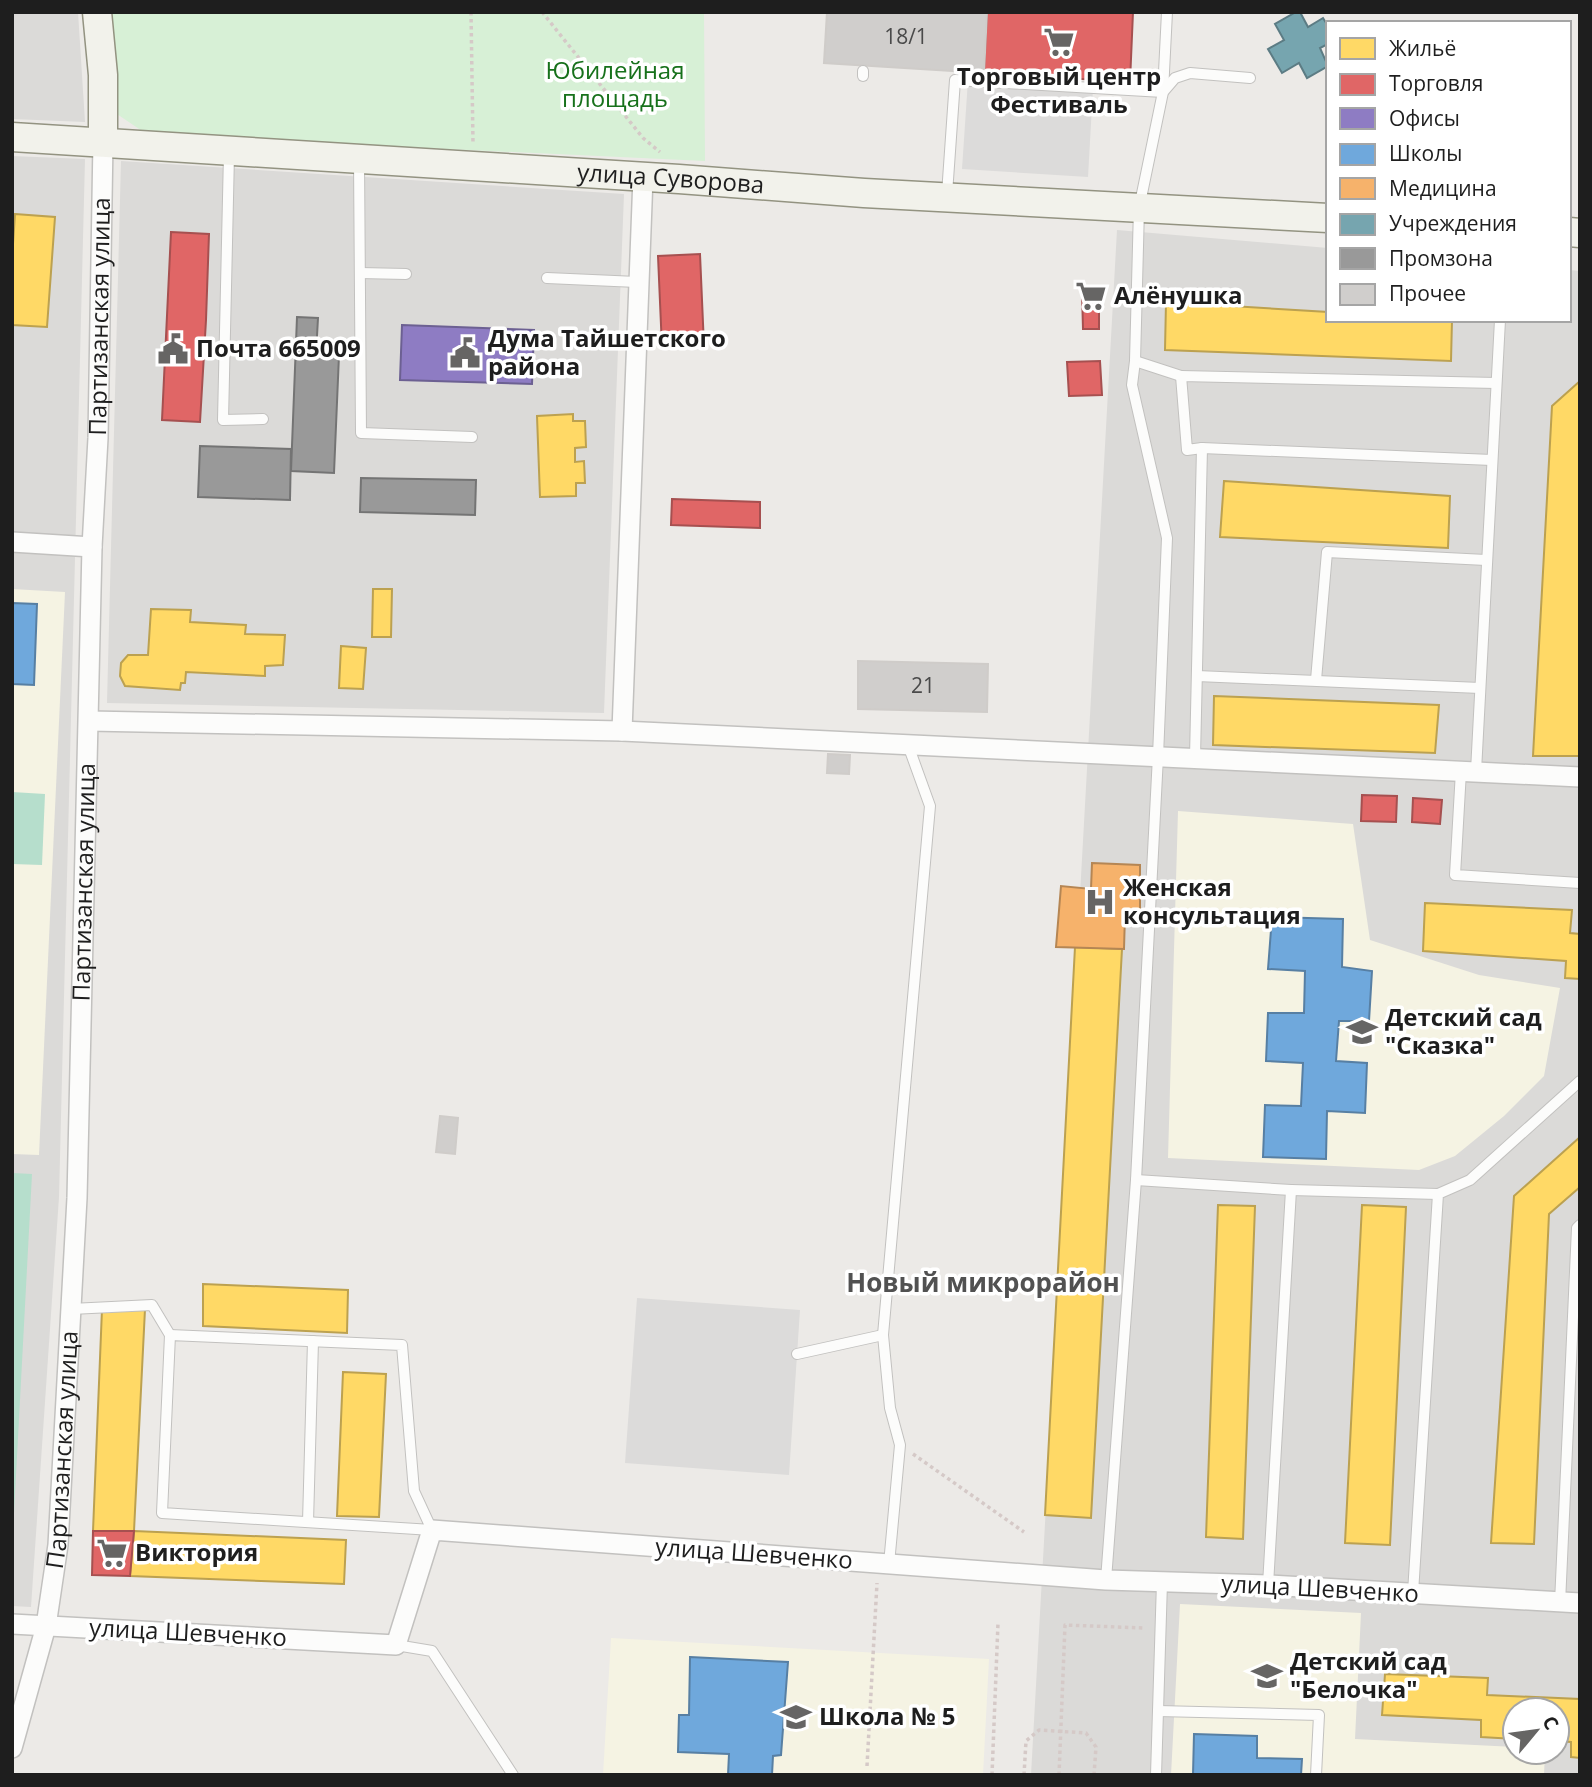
<svg xmlns="http://www.w3.org/2000/svg" width="1592" height="1787" viewBox="0 0 1592 1787" font-family="'Open Sans',sans-serif">
<style>
.residential{fill:#dbdad8;fill-rule:evenodd}
.education{fill:#f5f3e3}
.park{fill:#d7f0d6}
.pitch{fill:#b6decc}
.parking{fill:#dcdbda}
.homes{fill:#ffd966;stroke:#bca150;stroke-width:2}
.shops{fill:#e06666;stroke:#a65050;stroke-width:2}
.offices{fill:#8e7cc3;stroke:#6c6092;stroke-width:2}
.schools{fill:#6fa8dc;stroke:#577fa3;stroke-width:2}
.health{fill:#f6b26b;stroke:#b58654;stroke-width:2}
.public{fill:#76a5af;stroke:#5c7c84;stroke-width:2}
.industry{fill:#999;stroke:#747474;stroke-width:2}
.building{fill:#d0cecc;stroke:#cfccc9;stroke-width:2}
.lines{fill:none;stroke-linecap:round;stroke-linejoin:round}
.lane-casing{stroke:#c2c1bf;stroke-width:12}
.street-casing{stroke:#c2c1bf;stroke-width:22}
.secondary-casing{stroke:#939381;stroke-width:31}
.path{stroke:#d5c9c7;stroke-width:3.5;stroke-dasharray:3.5 3.5;stroke-linecap:butt}
.lane{stroke:#fcfcfb;stroke-width:10}
.street{stroke:#fcfcfb;stroke-width:19}
.secondary{stroke:#f2f2eb;stroke-width:28}
.labels{text-anchor:middle;stroke-width:7;stroke-linejoin:round;paint-order:stroke}
.number-label{font-size:21px;fill:#4a4a4a}
.park-label{font-size:24px;fill:#17711b;stroke:#fff}
.poi-label{font-size:24px;font-weight:bold;fill:#1e1e1e;stroke:#fff;text-anchor:start}
.street-label{font-size:24px;fill:#1e1e1e;stroke:#fff}
.neighbourhood-label{font-size:26px;font-weight:bold;fill:#515151;stroke:#fff}
</style>
<rect width="100%" height="100%" fill="#eceae7"/>
<g class="residential">
<path d="M12,12H78L85,122L12,119Z"/>
<path d="M12,156L85,159L59,1197L31,1607L12,1606Z"/>
<path d="M121,161L624,194L604,713L107,703Z"/>
<path d="M1117,230L1328,248V320H1569V270L1580,271V1775H1031ZM1515,1710H1557V1752H1515Z"/>
</g>
<g class="education">
<path d="M12,589L65,592L39,1155L12,1154Z"/>
<path d="M1178,811L1353,824L1370,940L1479,975L1560,988L1544,1076L1504,1116L1455,1156L1419,1170L1168,1158Z"/>
<path d="M1180,1604L1361,1613L1355,1739L1515,1747V1752H1545L1544,1775H1171Z"/>
<path d="M611,1638L989,1659L983,1775H603Z"/>
</g>
<path class="park" d="M112,12H704L705,161L148,135L111,110Z"/>
<g class="pitch">
<path d="M12,792L45,794L42,865L12,864Z"/>
<path d="M12,1173L32,1174L12,1551Z"/>
</g>
<g class="parking">
<path d="M968,80L1093,88L1088,177L962,169Z"/>
<path d="M637,1298L800,1310L789,1475L625,1463Z"/>
</g>
<g class="homes">
<path d="M15,214L55,217L47,327L12,325V259Z"/>
<path d="M1166,302L1328,312V320H1452L1451,361L1165,350Z"/>
<path d="M1580,381V756H1533L1552,406Z"/>
<path d="M573,414V421H585L586,447L575,448V462L584,461L585,483H576V496L540,497L537,416Z"/>
<path d="M1224,481L1450,496L1448,548L1220,537Z"/>
<path d="M373,589H392L391,637H372Z"/>
<path d="M151,609L191,610L190,622L246,625L245,634L285,635L283,665L265,666V676L186,672L185,683H181L180,690L125,686L120,676L121,663L128,655H148Z"/>
<path d="M341,646L366,648L363,689L339,688Z"/>
<path d="M1214,696L1439,705L1435,753L1213,745Z"/>
<path d="M1425,903L1572,910L1570,933L1580,934V979L1565,978L1566,961L1423,951Z"/>
<path d="M1075,947L1122,949L1091,1518L1045,1515Z"/>
<path d="M1580,1137V1187L1549,1214L1534,1544L1491,1543L1514,1196Z"/>
<path d="M1218,1205L1255,1206L1243,1539L1206,1537Z"/>
<path d="M1362,1205L1406,1207L1390,1545L1345,1543Z"/>
<path d="M203,1284L348,1290L347,1333L203,1326Z"/>
<path d="M102,1309H145L134,1531H93Z"/>
<path d="M343,1372L386,1374L379,1517L337,1516Z"/>
<path d="M134,1531L346,1540L344,1584L130,1576Z"/>
<path d="M1385,1674L1488,1678L1487,1695L1580,1699V1758L1571,1757V1742L1557,1741V1710H1515V1739L1481,1737V1720L1382,1715Z"/>
</g>
<g class="shops">
<path d="M987,12H1133L1130,82L984,73Z"/>
<path d="M171,232L209,234L206,320L200,422L162,420Z"/>
<path d="M700,254L704,346L662,348L658,256Z"/>
<path d="M1082,292H1099V329H1083Z"/>
<path d="M1100,361L1102,395L1069,396L1067,362Z"/>
<path d="M672,499L760,502V528L671,525Z"/>
<path d="M1362,795L1397,796L1396,822L1361,821Z"/>
<path d="M1413,798L1442,800L1440,824L1412,822Z"/>
<path d="M93,1531H134L130,1576L92,1575Z"/>
</g>
<path class="offices" d="M402,325L534,330L532,384L400,380Z"/>
<g class="schools">
<path d="M12,603L37,604L34,685L12,684Z"/>
<path d="M1272,917L1343,919L1342,967L1372,971L1369,1021H1339L1336,1061L1367,1063L1365,1113L1327,1111L1326,1159L1263,1157L1265,1105L1301,1106L1303,1063L1266,1061L1268,1013H1304L1305,971L1268,969Z"/>
<path d="M690,1657L788,1662L781,1755L773,1756L772,1775H728L729,1754L678,1752L679,1715H689Z"/>
<path d="M1194,1734L1257,1736V1758L1302,1759L1301,1775H1193Z"/>
</g>
<path class="health" d="M1092,863L1140,865V914H1125L1124,949L1056,947L1061,886L1091,889Z"/>
<path class="public" d="M1296,12H1300L1308,27L1323,18L1328,26V44L1320,48L1328,66L1307,78L1299,63L1282,73L1268,49L1284,40L1275,24Z"/>
<g class="industry">
<path d="M297,317L318,318L316,354L339,355L334,473L291,471Z"/>
<path d="M200,446L291,449L290,500L198,497Z"/>
<path d="M361,478L476,480L475,515L360,512Z"/>
</g>
<g class="building">
<path d="M827,12H987L984,73L824,63Z"/>
<path d="M858,661L988,664L987,712L858,709Z"/>
<path d="M828,754L850,755L849,774L827,773Z"/>
<path d="M440,1116L458,1118L455,1154L436,1152Z"/>
</g>
<g class="lines">
<g class="lane-casing">
<g id="lane">
<path d="M863,76V71"/>
<path d="M229,154L223,420L263,419"/>
<path d="M359,160L361,433L472,437"/>
<path d="M947,194L955,80L1163,92L1167,12"/>
<path d="M360,273L406,274"/>
<path d="M547,278L637,282"/>
<path d="M1135,361L1181,376"/>
<path d="M1492,460L1202,448L1187,450L1181,376L1496,383"/>
<path d="M1197,676L1480,688"/>
<path d="M1316,680L1327,552L1486,560"/>
<path d="M1195,757L1202,448"/>
<path d="M1461,771L1455,875L1580,883"/>
<path d="M1476,771L1500,320"/>
<path d="M1136,1180L1291,1190L1268,1585"/>
<path d="M1291,1190L1438,1194"/>
<path d="M71,1309L152,1305L170,1335"/>
<path d="M170,1335L402,1345L414,1491L432,1530L162,1513Z"/>
<path d="M797,1354L883,1335"/>
<path d="M308,1522L313,1341"/>
<path d="M889,1564L900,1445L890,1408L883,1335L930,806L908,745"/>
<path d="M1106,1580L1136,1180L1158,756L1167,538L1132,385L1135,361L1139,208L1163,92L1175,78L1190,73L1250,78"/>
<path d="M1413,1593L1438,1194L1470,1180L1580,1081"/>
<path d="M1560,1603L1577,1228L1580,1225"/>
<path d="M396,1645L432,1651L513,1775"/>
<path d="M1158,1711L1319,1715L1316,1775"/>
<path d="M1156,1775L1162,1582"/>
</g>
</g>
<g class="street-casing">
<g id="street">
<path d="M12,542L92,547"/>
<path d="M89,721L622,731L1580,777"/>
<path d="M622,731L643,177"/>
<path d="M12,1624L396,1645L432,1530L1106,1580L1268,1585L1580,1603"/>
<path id="s1" d="M12,1748L46,1626L58,1545L77,1198L92,547L98,438L103,141"/>
</g>
</g>
<g class="secondary-casing">
<g id="secondary">
<path d="M97,12L103,75V141"/>
<path id="s2" d="M12,137L679,179L864,193L1328,218"/>
<path d="M1569,232L1580,233"/>
</g>
</g>
<g class="path">
<path d="M471,12L473,143"/>
<path d="M542,12L643,138L660,152"/>
<path d="M913,1454L1024,1532"/>
<path d="M867,1766L877,1583"/>
<path d="M992,1775L998,1623"/>
<path d="M1024,1775L1026,1741L1039,1730L1086,1733L1096,1747L1094,1775"/>
<path d="M1059,1775L1065,1625L1144,1628"/>
</g>
<use href="#lane" class="lane"/>
<use href="#street" class="street"/>
<use href="#secondary" class="secondary"/>
</g>
<defs>
<g id="supermarket-bare" transform="scale(2.415)"><path d="M-6-5.5h2.5l.6 2H6L4.5 2H-2.5L-4.4-4H-6ZM-1.5 3.2a1.3 1.3 0 1 0 .1 0ZM3 3.2a1.3 1.3 0 1 0 .1 0Z" fill="#666564" stroke="#fff" stroke-width="2.5" paint-order="stroke"/></g>
<g id="civic-bare" transform="scale(2.415)"><path d="M-.6-6.5H3V-4.5H.6V-3L4-1V1h2V6H-6V1h2V-1L-.6-3ZM-1.2 2.5V6h2.4V2.5Z" fill="#666564" stroke="#fff" stroke-width="2.5" paint-order="stroke"/></g>
<g id="hospital-bare" transform="scale(2.415)"><path d="M-5-5h3v3.5h4V-5h3V5h-3V1.5h-4V5h-3Z" fill="#666564" stroke="#fff" stroke-width="2.5" paint-order="stroke"/></g>
<g id="school-bare" transform="scale(2.415)"><path d="M0-5L7-2L0 1L-7-2ZM-4 1L0 2.5L4 1V4Q0 6-4 4Z" fill="#666564" stroke="#fff" stroke-width="2.5" paint-order="stroke"/></g>
</defs>
<g fill-rule="evenodd">
<use href="#supermarket-bare" x="1059" y="42"/>
<use href="#supermarket-bare" x="1091" y="296"/>
<use href="#civic-bare" x="173" y="349"/>
<use href="#civic-bare" x="465" y="353"/>
<use href="#hospital-bare" x="1100" y="902"/>
<use href="#school-bare" x="1362" y="1032"/>
<use href="#supermarket-bare" x="112" y="1553"/>
<use href="#school-bare" x="1267" y="1676"/>
<use href="#school-bare" x="796" y="1717"/>
</g>
<g class="labels">
<g class="number-label">
<text x="906" y="44">18/1</text>
<text x="923" y="693">21</text>
</g>
<g class="park-label">
<text x="615" y="79">Юбилейная<tspan x="615" dy="28">площадь</tspan></text>
</g>
<g class="poi-label">
<text x="1059" y="85" text-anchor="middle">Торговый центр<tspan x="1059" dy="28">Фестиваль</tspan></text>
<text x="1114" y="304">Алёнушка</text>
<text x="488" y="347">Дума Тайшетского<tspan x="488" dy="28">района</tspan></text>
<text x="196" y="357">Почта 665009</text>
<text x="1123" y="896">Женская<tspan x="1123" dy="28">консультация</tspan></text>
<text x="1385" y="1026">Детский сад<tspan x="1385" dy="28">"Сказка"</tspan></text>
<text x="135" y="1561">Виктория</text>
<text x="1290" y="1670">Детский сад<tspan x="1290" dy="28">"Белочка"</tspan></text>
<text x="819" y="1725">Школа № 5</text>
</g>
<g class="street-label">
<text dy="8" stroke="none"><textPath href="#s2" startOffset="660">улица Суворова</textPath></text>
<text dy="8" stroke="none"><textPath href="#s1" startOffset="1438">Партизанская улица</textPath></text>
<text dy="8" stroke="none"><textPath href="#s1" startOffset="872">Партизанская улица</textPath></text>
<text dy="8" stroke="none"><textPath href="#s1" startOffset="304">Партизанская улица</textPath></text>
<text transform="translate(754 1554) rotate(4)" y="8">улица Шевченко</text>
<text transform="translate(1320 1589) rotate(3)" y="8">улица Шевченко</text>
<text transform="translate(188 1633) rotate(3)" y="8">улица Шевченко</text>
</g>
<g class="neighbourhood-label">
<text x="983" y="1292">Новый микрорайон</text>
</g>
</g>
<rect width="1592" height="1787" fill="none" stroke="#1e1e1e" stroke-width="28"/>
<rect x="1326" y="21" width="245" height="301" fill="#ffffff" stroke="#a5a5a5" stroke-width="2"/>
<rect x="1340" y="38" width="35" height="21" fill="#ffd966" stroke="#a5a5a5" stroke-width="2"/>
<text x="1389" y="56" font-size="21" fill="#1e1e1e">Жильё</text>
<rect x="1340" y="74" width="35" height="21" fill="#e06666" stroke="#a5a5a5" stroke-width="2"/>
<text x="1389" y="91" font-size="21" fill="#1e1e1e">Торговля</text>
<rect x="1340" y="108" width="35" height="21" fill="#8e7cc3" stroke="#a5a5a5" stroke-width="2"/>
<text x="1389" y="126" font-size="21" fill="#1e1e1e">Офисы</text>
<rect x="1340" y="144" width="35" height="21" fill="#6fa8dc" stroke="#a5a5a5" stroke-width="2"/>
<text x="1389" y="161" font-size="21" fill="#1e1e1e">Школы</text>
<rect x="1340" y="178" width="35" height="21" fill="#f6b26b" stroke="#a5a5a5" stroke-width="2"/>
<text x="1389" y="196" font-size="21" fill="#1e1e1e">Медицина</text>
<rect x="1340" y="214" width="35" height="21" fill="#76a5af" stroke="#a5a5a5" stroke-width="2"/>
<text x="1389" y="231" font-size="21" fill="#1e1e1e">Учреждения</text>
<rect x="1340" y="248" width="35" height="21" fill="#999999" stroke="#a5a5a5" stroke-width="2"/>
<text x="1389" y="266" font-size="21" fill="#1e1e1e">Промзона</text>
<rect x="1340" y="284" width="35" height="21" fill="#d0cecc" stroke="#a5a5a5" stroke-width="2"/>
<text x="1389" y="301" font-size="21" fill="#1e1e1e">Прочее</text>
<g transform="translate(1536 1731) rotate(61)"><circle r="33" fill="#ffffff" stroke="#a5a5a5" stroke-width="2"/>
<path d="M0-5L12 26L0 18L-12 26Z" fill="#666564"/>
<text y="-10" font-size="19" font-weight="bold" text-anchor="middle" fill="#1e1e1e">С</text>
</g>
</svg>
